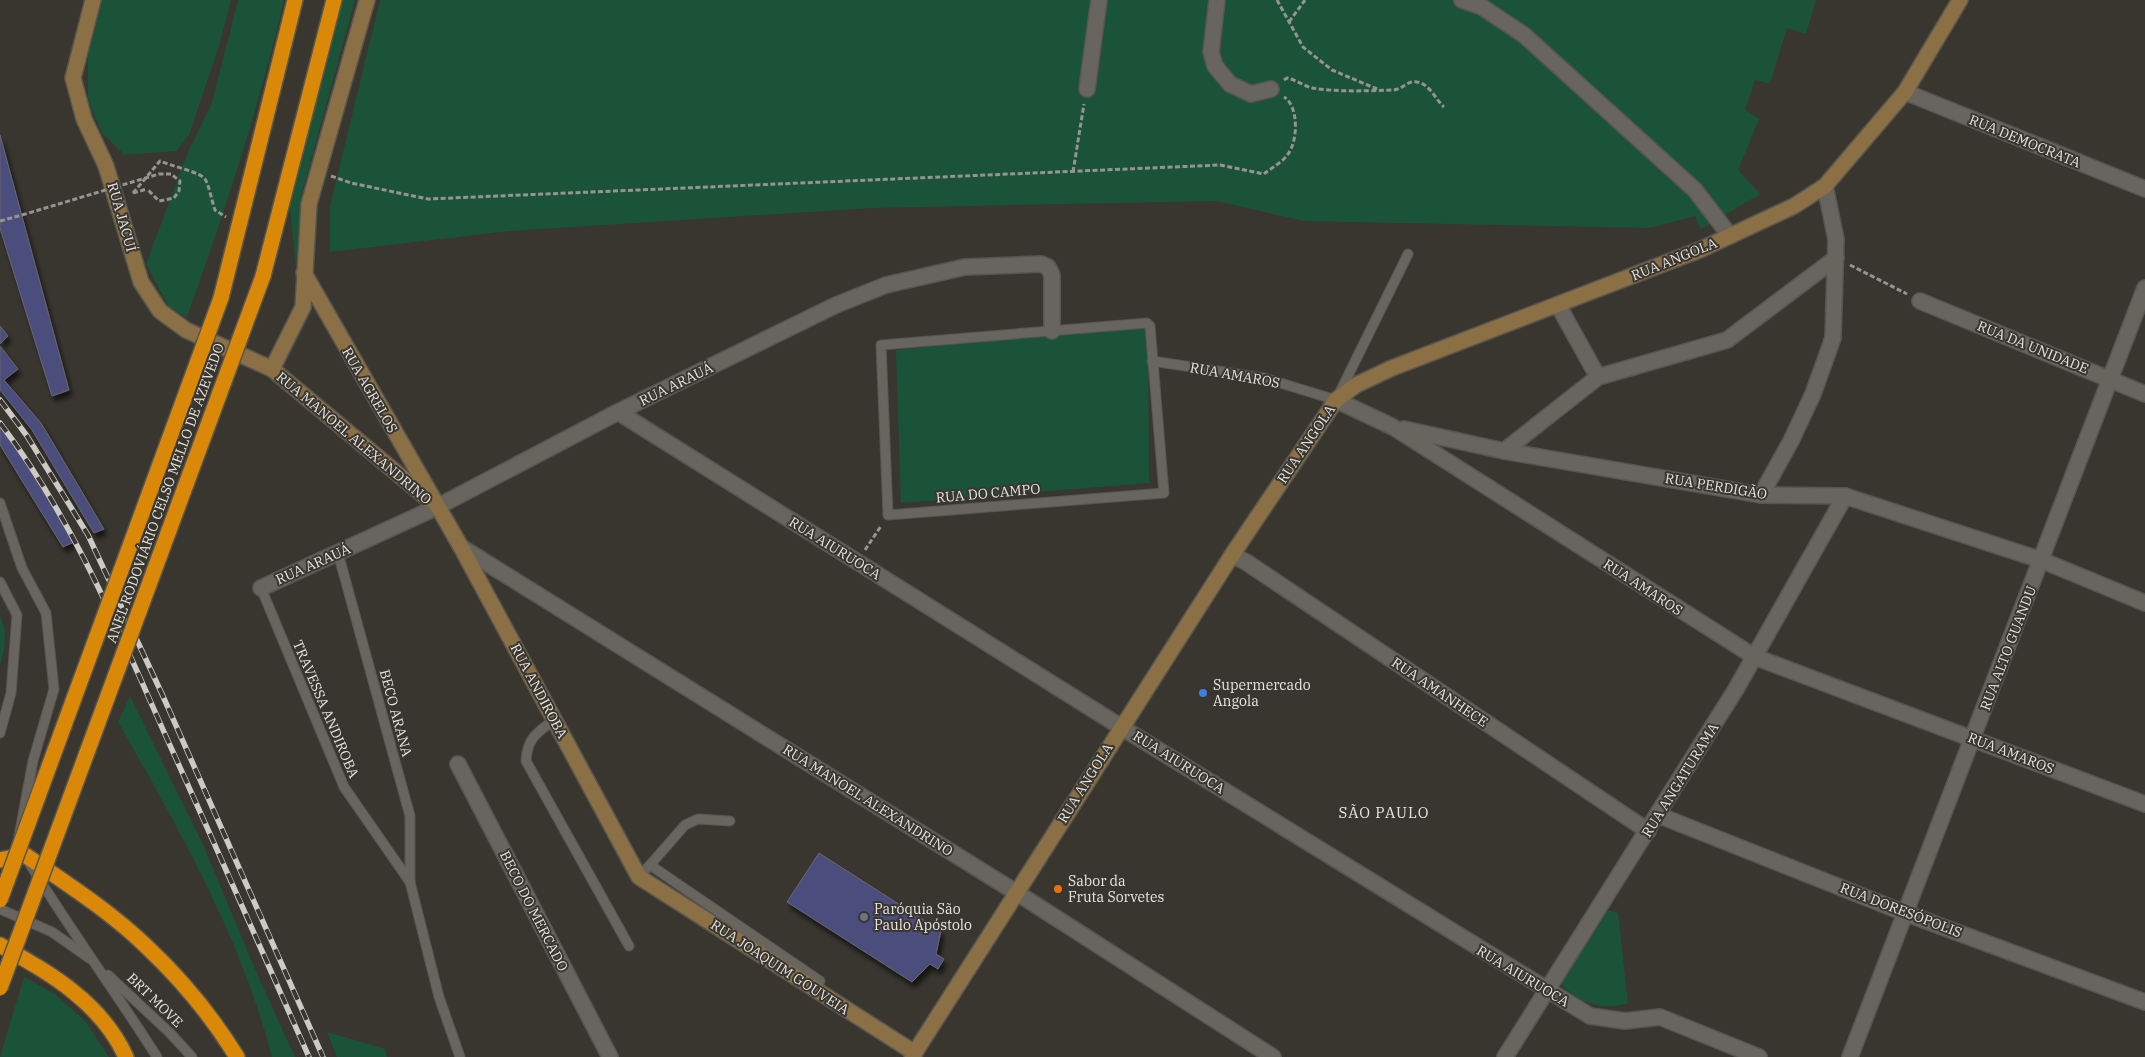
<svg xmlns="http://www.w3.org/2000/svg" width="2145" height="1057" viewBox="0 0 2145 1057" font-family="'IBM Plex Serif',serif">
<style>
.green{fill:#1b5339}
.building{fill:#4c4d7d;stroke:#67676e;filter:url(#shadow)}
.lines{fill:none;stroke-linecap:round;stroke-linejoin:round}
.lane-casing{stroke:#585550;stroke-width:11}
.street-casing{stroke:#585550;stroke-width:18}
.secondary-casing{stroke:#585550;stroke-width:18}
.highway-casing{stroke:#585550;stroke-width:18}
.path{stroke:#96948f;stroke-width:3;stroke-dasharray:5 2.5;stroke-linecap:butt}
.lane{stroke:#68655e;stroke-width:9}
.street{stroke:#68655e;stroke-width:15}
.secondary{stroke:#8a7044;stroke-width:15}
.highway{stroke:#d98807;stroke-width:15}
.rail-casing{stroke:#cccac5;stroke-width:5.5}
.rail{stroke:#393630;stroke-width:4;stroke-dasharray:11;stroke-linecap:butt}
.highway-bridge-casing{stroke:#585550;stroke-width:18;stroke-linecap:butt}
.path-bridge{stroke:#96948f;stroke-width:3;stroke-dasharray:5 2.5;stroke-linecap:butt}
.highway-bridge{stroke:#d98807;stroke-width:15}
.shop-dot{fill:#3f7fe0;stroke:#393630;stroke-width:2}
.food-dot{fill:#e8710a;stroke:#393630;stroke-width:2}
.worship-dot{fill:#6b7280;stroke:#393630;stroke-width:2}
.labels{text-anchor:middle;stroke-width:4;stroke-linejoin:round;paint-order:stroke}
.street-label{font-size:14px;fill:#e6e4e0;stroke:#393630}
.poi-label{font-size:14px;fill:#e6e4e0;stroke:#393630;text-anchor:start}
.neighbourhood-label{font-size:15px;letter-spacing:1px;fill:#e6e4e0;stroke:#393630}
</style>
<defs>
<filter id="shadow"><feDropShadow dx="3" dy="5.5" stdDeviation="2.5" flood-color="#0009"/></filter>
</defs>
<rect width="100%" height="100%" fill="#393630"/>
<g class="green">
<path d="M102,0H231L219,46L189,135L176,151L125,155L102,133L88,99V56Z"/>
<path d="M238,0H284C259,108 224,213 187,317L170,309L146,264L188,152L212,103Z"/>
<path d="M339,0H355L302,193L296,267L289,200Z"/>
<path d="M380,0H1816L1806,34L1787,28L1770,84L1755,80L1745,110L1759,119L1738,170L1760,194L1701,229L1695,216L1650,228L1303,221L1217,201L872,208L509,231L330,252V206Z"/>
<path d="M1148,325L1149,483L901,503L896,350Z"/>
<path d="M0,616C8,631 5,649 0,665Z"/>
<path d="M130,696L204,847L257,974L295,1057H272C241,937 179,829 118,722Z"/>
<path d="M1608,910L1618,913L1628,1003C1602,1011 1580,1004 1561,984Z"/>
<path d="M24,977L56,995L85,1021L109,1057H0Z"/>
<path d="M327,1032L385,1049L387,1057H337Z"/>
</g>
<g class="building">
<path d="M0,135L69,390L52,396L0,228Z"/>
<path d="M0,326L8,336L0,344Z"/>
<path d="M0,346L18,369L4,380L41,423L104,529L94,533L32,430L0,390Z"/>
<path d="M0,426L14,444L74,542L63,547L0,445Z"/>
<path d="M819,853L941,931L936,954L944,959L938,969L930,964L912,982L787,902Z"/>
</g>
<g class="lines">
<g class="lane-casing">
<g id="lane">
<path d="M1147,323L1150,326L1164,493L888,515L881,345Z"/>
<path d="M1152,361L1264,378L1336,400L1408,254"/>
<path d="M0,503L22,568L46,613L54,689L33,761L19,836"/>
<path d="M338,553L410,816V882"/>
<path d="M0,582L17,615L11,693L0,733"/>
<path d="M261,588L344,787L410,882L439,997L460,1057"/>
<path d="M554,720C537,733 527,738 526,761L629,946"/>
<path d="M28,861C69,928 115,991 157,1057"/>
<path d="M650,865L685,825L698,819L730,821"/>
<path d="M639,877L650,865L820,981"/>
<path d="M0,909L52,932L89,958"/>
<path d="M108,975L170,1033L192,1057"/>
</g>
</g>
<g class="street-casing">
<g id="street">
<path d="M1217,0L1211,52L1215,66L1230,84L1251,94L1271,89"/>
<path d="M1462,0L1482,7L1524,35L1695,190L1730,236"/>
<path d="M1087,89L1099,0"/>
<path d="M1905,92L2145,189"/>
<path d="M1920,301L2145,394"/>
<path d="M1558,305L1598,377"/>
<path d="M1336,400L1393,427L1755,657L2145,804"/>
<path d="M618,412L1121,727L1590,1016L1625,1021L1660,1017L1759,1057"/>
<path d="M1404,429L1504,451L1761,495L1845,496L2041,560L2145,603"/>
<path d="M1504,451L1598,377L1727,340L1836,258"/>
<path d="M1761,495L1791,441L1813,394L1833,338L1836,239L1825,186"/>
<path d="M461,547L1017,893L1273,1057"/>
<path d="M1232,555L1246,562L1648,831"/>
<path d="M261,588L437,507L618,412L836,305L886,285L965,267L1041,264L1048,267L1052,275V331"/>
<path d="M458,764L610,1057"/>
<path d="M1658,815L1905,913L2145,1002"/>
<path d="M1505,1057L1736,689L1845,496"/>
<path d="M1850,1057L2145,288"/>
</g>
</g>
<g class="secondary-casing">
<g id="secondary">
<path d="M93,0L73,78L84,119L106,166L141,282L160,311L186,330L272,369L428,499"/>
<path d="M304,273L461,547L639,877L915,1053"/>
<path d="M272,369L303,307L309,204L367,0"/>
<path d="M912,1057L1232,555L1336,400L1356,385L1392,368L1702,249L1794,206L1825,186L1905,92L1960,0"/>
</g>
</g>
<g class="highway-casing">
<g id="highway">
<path d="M263,276L334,0"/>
<path d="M221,298L295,0"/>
<path d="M0,860L25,855C66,883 111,912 147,947C181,979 213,1018 237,1057"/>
<path d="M0,945C51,974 101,1002 126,1057"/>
</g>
</g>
<g class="path">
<path d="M1277,0L1303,47L1332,70L1377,89"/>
<path d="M1289,22L1305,0"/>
<path d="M1284,80L1287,78C1297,80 1306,87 1312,88C1337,92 1367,91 1393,90C1402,90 1407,80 1417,82C1429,83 1436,100 1444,107"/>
<path d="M1073,172L1084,104"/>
<path d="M331,176L351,183L428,199L1220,165L1264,174C1271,168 1283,162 1288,154C1298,141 1299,106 1284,97"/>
<path d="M133,193L160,161C171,166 200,172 205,179C209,185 212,202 215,210L226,217"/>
<path d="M133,193L147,189"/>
<path d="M0,221L22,215"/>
<path d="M1850,265L1907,294"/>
<path d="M865,550L881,526"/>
</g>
<use href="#lane" class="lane"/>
<use href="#street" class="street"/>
<use href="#secondary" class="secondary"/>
<use href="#highway" class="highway"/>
<g class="rail-casing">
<g id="rail">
<path d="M0,400L27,436L88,535L162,694L323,1057"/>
<path d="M0,423C71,516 117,626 164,732C213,840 261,948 309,1057"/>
</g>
</g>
<use href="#rail" class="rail"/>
<g class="highway-bridge-casing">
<g id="highway-bridge">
<path d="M0,900L221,298"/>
<path d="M0,988L263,276"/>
</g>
</g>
<path class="path-bridge" d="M22,215L159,174H171L180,181L179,191L174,198L159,201L147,189"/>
<use href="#highway-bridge" class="highway-bridge"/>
</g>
<circle class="shop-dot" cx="1203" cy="693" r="5"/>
<circle class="food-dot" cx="1058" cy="889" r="5"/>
<circle class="worship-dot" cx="864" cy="917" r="5"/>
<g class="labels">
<g class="street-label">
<text transform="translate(2025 141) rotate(22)" y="5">RUA DEMOCRATA</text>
<text transform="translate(122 217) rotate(74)" y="5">RUA JACUÍ</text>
<text transform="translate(1674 259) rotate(-22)" y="5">RUA ANGOLA</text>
<text transform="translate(2033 347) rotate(22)" y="5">RUA DA UNIDADE</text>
<text transform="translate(1235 375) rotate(10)" y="5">RUA AMAROS</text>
<text transform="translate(676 384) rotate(-26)" y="5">RUA ARAUÁ</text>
<text transform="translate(370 390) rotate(60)" y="5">RUA AGRELOS</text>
<text transform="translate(354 438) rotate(40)" y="5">RUA MANOEL ALEXANDRINO</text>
<text transform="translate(1306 444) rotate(-56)" y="5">RUA ANGOLA</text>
<text transform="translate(1716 486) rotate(9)" y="5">RUA PERDIGÃO</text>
<text transform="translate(165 493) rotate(-70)" y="5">ANEL RODOVIÁRIO CELSO MELLO DE AZEVEDO</text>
<text transform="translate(988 493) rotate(-5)" y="5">RUA DO CAMPO</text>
<text transform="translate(835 548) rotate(32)" y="5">RUA AIURUOCA</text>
<text transform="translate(313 564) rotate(-24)" y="5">RUA ARAUÁ</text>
<text transform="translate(1643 587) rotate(33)" y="5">RUA AMAROS</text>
<text transform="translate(2008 648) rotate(-69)" y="5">RUA ALTO GUANDU</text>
<text transform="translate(539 691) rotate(62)" y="5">RUA ANDIROBA</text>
<text transform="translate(1440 692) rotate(34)" y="5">RUA AMANHECE</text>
<text transform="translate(326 709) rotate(67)" y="5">TRAVESSA ANDIROBA</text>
<text transform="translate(396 713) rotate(75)" y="5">BECO ARANA</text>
<text transform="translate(2011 753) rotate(21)" y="5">RUA AMAROS</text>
<text transform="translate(1179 762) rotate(32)" y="5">RUA AIURUOCA</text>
<text transform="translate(1680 780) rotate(-58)" y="5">RUA ANGATURAMA</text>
<text transform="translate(1085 783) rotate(-58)" y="5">RUA ANGOLA</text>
<text transform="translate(868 800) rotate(32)" y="5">RUA MANOEL ALEXANDRINO</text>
<text transform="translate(1901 910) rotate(21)" y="5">RUA DORESÓPOLIS</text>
<text transform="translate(534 911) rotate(63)" y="5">BECO DO MERCADO</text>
<text transform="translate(780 967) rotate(33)" y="5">RUA JOAQUIM GOUVEIA</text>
<text transform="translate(1523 976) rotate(31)" y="5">RUA AIURUOCA</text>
<text transform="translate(155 1000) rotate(44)" y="5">BRT MOVE</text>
</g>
<g class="poi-label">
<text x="1213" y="690">Supermercado<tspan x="1213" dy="16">Angola</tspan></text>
<text x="1068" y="886">Sabor da<tspan x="1068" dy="16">Fruta Sorvetes</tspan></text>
<text x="874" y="914">Paróquia São<tspan x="874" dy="16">Paulo Apóstolo</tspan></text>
</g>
<g class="neighbourhood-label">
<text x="1384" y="818">SÃO PAULO</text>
</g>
</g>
</svg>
